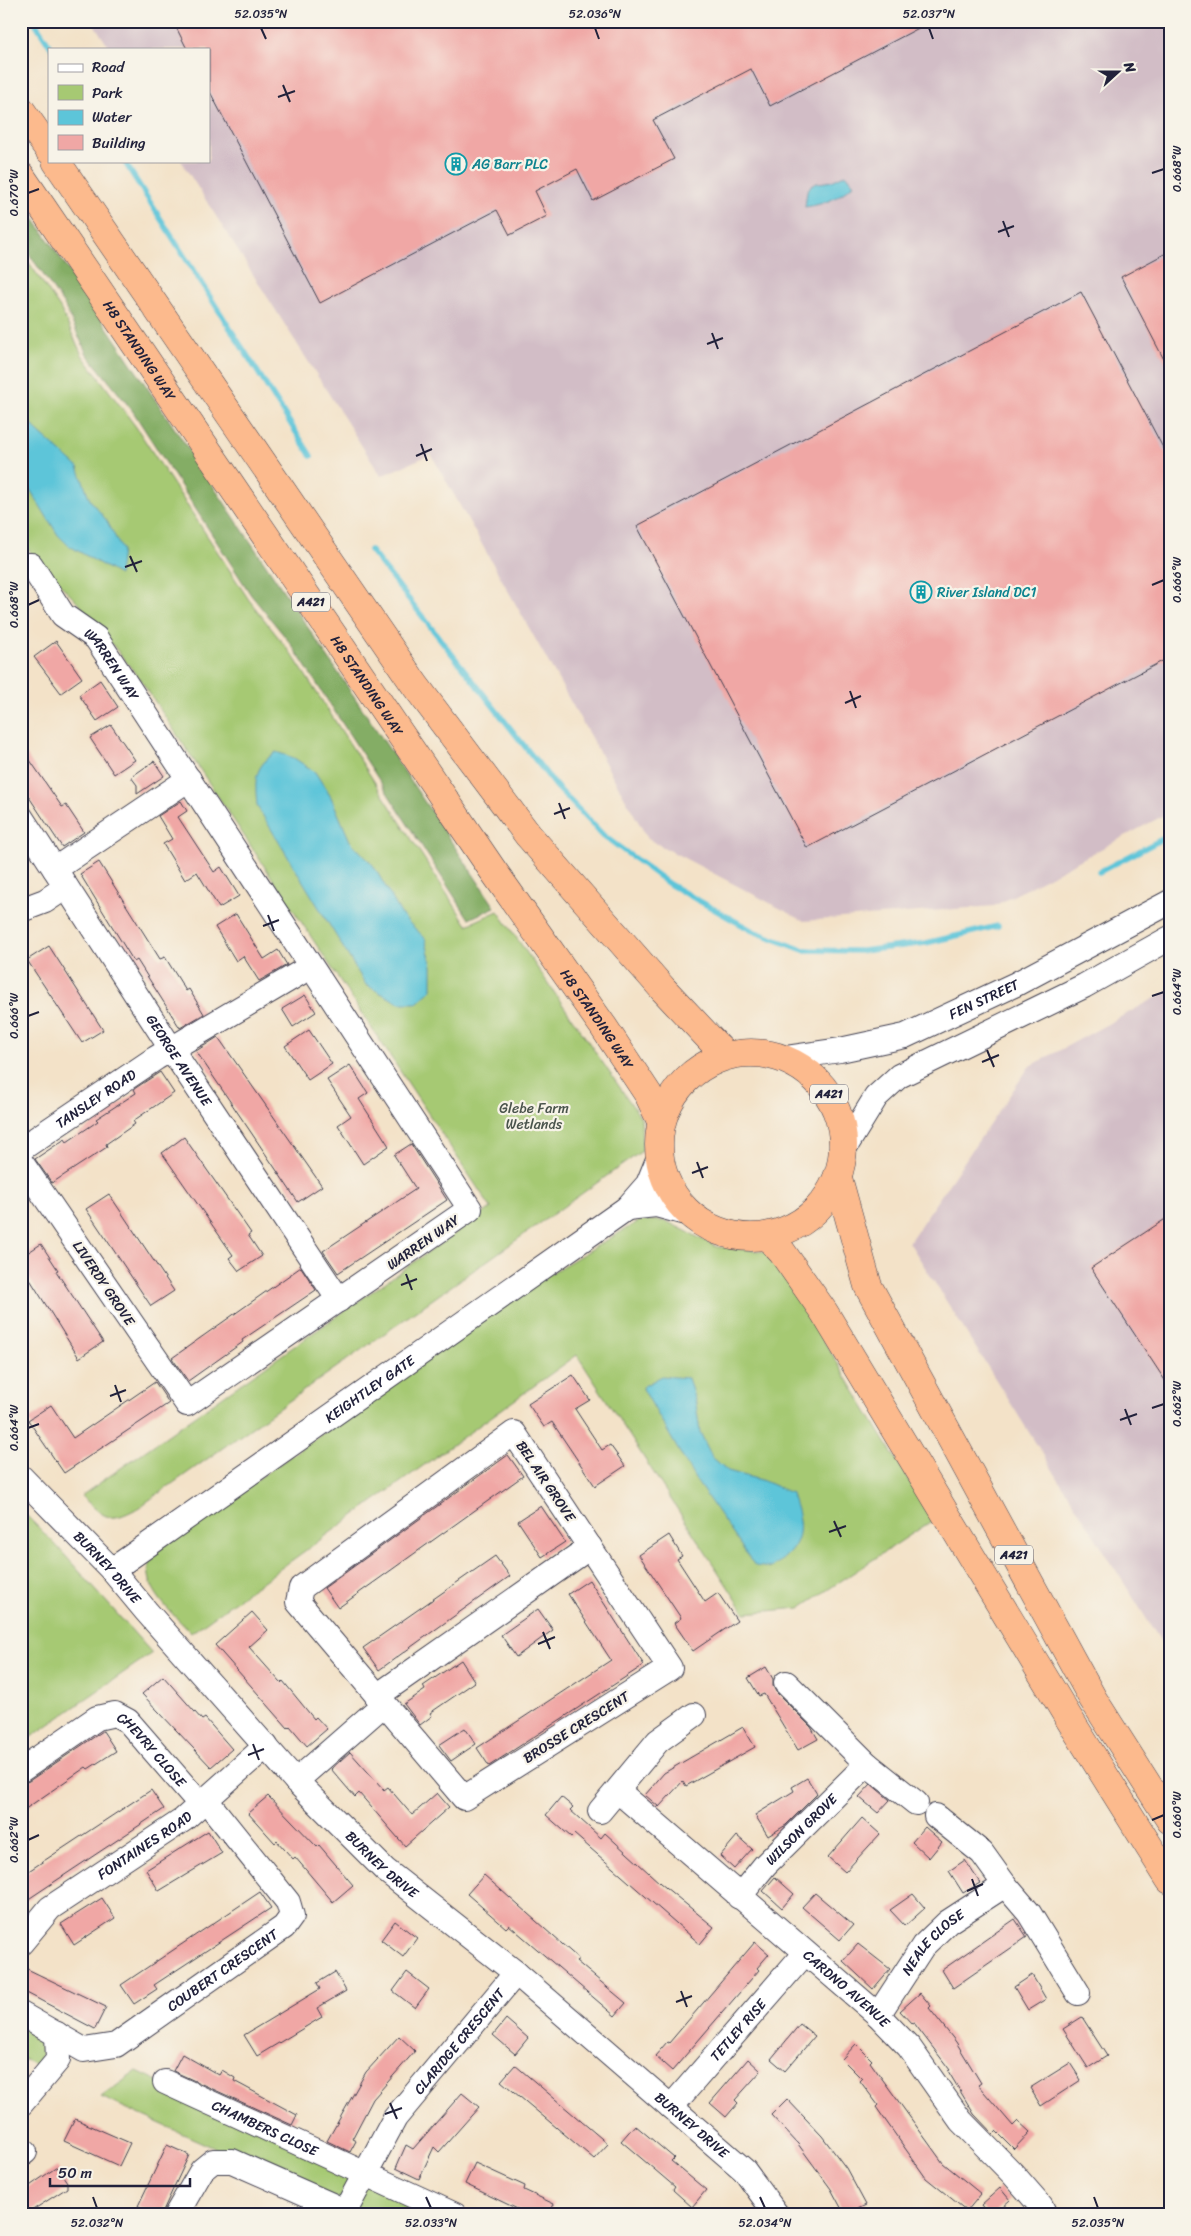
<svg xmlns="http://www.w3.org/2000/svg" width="1191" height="2236" viewBox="0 0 1191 2236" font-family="Sriracha,sans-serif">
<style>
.industrial{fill:#d2bdc6}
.green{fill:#a6c973;stroke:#647657}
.forest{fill:#84ad65;stroke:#536850}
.water{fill:#5dc5d9;stroke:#40748a}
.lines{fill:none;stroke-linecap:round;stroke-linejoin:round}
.stream{stroke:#5dc5d9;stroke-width:5.5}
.building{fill:#f0a7a5}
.minor-casing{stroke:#413f50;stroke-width:26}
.highway-casing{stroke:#413f50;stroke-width:29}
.minor{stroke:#fff;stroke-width:24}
.highway{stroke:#fcba8d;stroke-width:28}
.ticks{fill:none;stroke:#22223b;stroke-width:2}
.labels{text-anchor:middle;stroke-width:4.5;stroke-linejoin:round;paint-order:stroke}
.shield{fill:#f7f3e8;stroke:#62616f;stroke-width:1}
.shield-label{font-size:12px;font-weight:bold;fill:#22223b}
.culture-label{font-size:14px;fill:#0d838f;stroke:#f7f3e8;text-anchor:start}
.street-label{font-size:14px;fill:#22223b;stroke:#f7f3e8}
.park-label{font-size:14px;fill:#4a544c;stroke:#f7f3e8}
.neatline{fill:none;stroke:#22223b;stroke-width:2}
.ticks-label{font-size:12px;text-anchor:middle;fill:#22223b}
</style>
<rect width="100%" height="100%" fill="#f7f3e8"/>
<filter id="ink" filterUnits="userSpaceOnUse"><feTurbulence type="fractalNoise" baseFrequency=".02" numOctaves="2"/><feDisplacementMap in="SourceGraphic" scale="10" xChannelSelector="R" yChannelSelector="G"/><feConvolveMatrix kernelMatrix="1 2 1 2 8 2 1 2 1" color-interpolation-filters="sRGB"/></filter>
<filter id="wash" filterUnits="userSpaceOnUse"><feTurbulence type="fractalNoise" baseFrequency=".0096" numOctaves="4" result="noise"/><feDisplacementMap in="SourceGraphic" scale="20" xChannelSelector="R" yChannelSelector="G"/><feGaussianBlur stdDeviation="1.12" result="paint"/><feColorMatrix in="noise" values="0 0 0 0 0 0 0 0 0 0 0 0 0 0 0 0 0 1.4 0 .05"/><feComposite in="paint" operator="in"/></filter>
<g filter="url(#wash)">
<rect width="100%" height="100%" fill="#f3e2c8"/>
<g class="industrial">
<path d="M92,21H1170V812L994,906L804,921L648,839L431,454L381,476L181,161H209V49H110Z"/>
<path d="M1170,990V1656L909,1242L1029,1067Z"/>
</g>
<g class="green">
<path d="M21,251L60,308L82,355L136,427L249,600L293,656L467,925L498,911L641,1118L642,1151L138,1508C107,1525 105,1517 81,1496L491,1208L140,679L86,612L32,554L21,539Z"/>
<path d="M641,1220L666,1221L717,1247L770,1252L933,1520L800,1608L745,1613L577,1355L191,1633C175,1615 139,1587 151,1560C153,1556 158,1551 161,1548L534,1283Z"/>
<path d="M21,1510L54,1543L152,1653L21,1744Z"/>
<path d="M21,2025L50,2039L36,2065L21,2058Z"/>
<path d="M137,2071L358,2174L343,2206L101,2097Z"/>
<path d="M367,2176L448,2215H361L351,2210Z"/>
</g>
<path class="forest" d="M21,199L495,907L469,919L291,644L251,595L132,410L87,354L64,305L21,242Z"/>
<g class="water">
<path d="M846,174L854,184C839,198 826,204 805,207L807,191L812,184L832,181Z"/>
<path d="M21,410L38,432L78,467L90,500L107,521L122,550L119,575L68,545L58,535L21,475Z"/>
<path d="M276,752L294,758L315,772L331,797L350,841L373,865L403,917L425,938L432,966V989L417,1003H399L366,985L257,806C255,780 253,768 276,752Z"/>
<path d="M662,1376L688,1378L696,1404L700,1432L712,1457L728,1471L764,1481L791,1493C805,1528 804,1546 771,1568L755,1566L695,1479L642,1387Z"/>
</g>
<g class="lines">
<g class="stream">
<path d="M34,21L52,49"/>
<path d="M124,161L311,456"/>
<path d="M370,550L556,786L604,836L669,884L753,931L803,950L862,951L926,943L998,926"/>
<path d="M1099,872L1170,835"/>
</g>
</g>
<g id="blocks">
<g class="building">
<path d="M173,21H932L770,106L751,69L653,120L674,159L593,201L577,169L535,191L547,216L510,235L497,210L320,303L209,90V49H187Z"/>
<path d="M1170,251V371L1121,277Z"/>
<path d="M1081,292L1170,461V657L807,848L637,526Z"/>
<path d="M56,641L82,678L61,693L34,657Z"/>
<path d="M100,680L118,707L97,721L79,695Z"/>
<path d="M111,725L135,760L114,774L90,738Z"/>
<path d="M21,747L62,807L66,805L84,832L62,847L21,785Z"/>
<path d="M154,761L164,776L137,794V785L131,777Z"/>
<path d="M181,801L187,811L178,817L214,872L221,867L239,896L219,908L197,872L185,880L163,844L172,839L158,816Z"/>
<path d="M99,862L160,959L165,957L186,991L189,989L204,1014L180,1028L137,960L134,962L80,874Z"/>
<path d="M236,914L264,959L278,950L287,965L259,981L243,956L236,961L215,927Z"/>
<path d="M49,946L103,1030L82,1043L27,960Z"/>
<path d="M305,995L316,1012L293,1027L282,1009Z"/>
<path d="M309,1030L332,1064L308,1080L285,1046Z"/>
<path d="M218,1037L322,1186L298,1202L196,1051Z"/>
<path d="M350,1065L368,1093L359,1099L389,1146L363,1164L338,1125L351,1116L327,1080Z"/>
<path d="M160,1072L174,1093L133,1121L135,1124L106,1144L107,1147L52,1183L35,1159L65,1139L67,1142L98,1121L96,1119L136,1093L134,1089Z"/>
<path d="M184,1137L251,1233L248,1235L262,1256L239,1271L229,1258L233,1255L162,1153Z"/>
<path d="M411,1144L447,1200L338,1273L323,1251L416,1189L394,1155Z"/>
<path d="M109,1194L174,1291L151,1306L86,1209Z"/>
<path d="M1170,1216V1388L1091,1268Z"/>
<path d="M41,1244L58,1270L56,1271L103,1342L79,1358L21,1265V1257Z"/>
<path d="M301,1267L316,1290L242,1340L243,1342L188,1381L172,1358Z"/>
<path d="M573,1375L590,1400L575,1409L602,1450L610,1445L625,1466L595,1486L552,1422L544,1427L528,1404Z"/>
<path d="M155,1382L169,1403L64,1473L28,1420L51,1405L73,1438Z"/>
<path d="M508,1455L523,1476L338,1608L324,1588Z"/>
<path d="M541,1506L565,1542L542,1557L518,1521Z"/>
<path d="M669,1535L682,1556L677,1559L705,1602L718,1593L737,1621L693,1651L674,1623L681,1618L639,1555Z"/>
<path d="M495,1556L510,1576L379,1670L363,1648Z"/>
<path d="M589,1580L644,1665L489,1766L477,1748L611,1660L568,1594Z"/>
<path d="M538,1609L553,1630L516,1657L501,1635Z"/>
<path d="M252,1612L268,1630L249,1647L281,1683L283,1681L314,1719L316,1717L327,1729L307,1746L290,1726L288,1728L215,1645Z"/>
<path d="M461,1660L475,1682L430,1713L432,1716L420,1725L404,1704L425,1690L423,1686Z"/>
<path d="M766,1667L773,1679V1686L776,1692L811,1727L818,1739L798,1750L764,1694L759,1696L748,1678Z"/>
<path d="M163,1676L202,1720L205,1718L232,1749L211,1767L142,1694Z"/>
<path d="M743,1727L755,1747L686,1786L683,1781L659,1807L645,1795L664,1773Z"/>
<path d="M465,1728L476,1744L451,1761L439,1745Z"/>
<path d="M103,1731L116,1751L88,1769L86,1767L21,1812V1784L29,1781Z"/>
<path d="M350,1752L384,1790L388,1787L412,1815L437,1793L449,1807L405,1846L359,1793L355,1797L331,1769Z"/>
<path d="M807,1778L817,1794L786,1825L768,1836L755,1815L794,1791L792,1787Z"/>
<path d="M871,1784L890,1800L878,1813L859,1797Z"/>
<path d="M151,1790L164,1809L21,1904V1876Z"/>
<path d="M268,1796L317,1847L319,1845L353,1885L333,1902L295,1857L293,1859L277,1841L275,1843L248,1813Z"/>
<path d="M561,1797L573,1807L570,1810L601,1838L605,1833L660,1883L714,1927L700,1944L574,1834L571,1837L546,1815Z"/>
<path d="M862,1818L880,1834L845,1872L828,1857Z"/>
<path d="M925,1827L942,1842L929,1858L912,1842Z"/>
<path d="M208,1831L222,1853L159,1891L146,1870Z"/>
<path d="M737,1836L752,1849L734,1869L720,1856Z"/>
<path d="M965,1860L980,1883L963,1893L949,1871Z"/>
<path d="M484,1875L579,1959L576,1961L626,2003L615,2016L509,1925L506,1928L467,1894Z"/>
<path d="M775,1877L794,1894L782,1908L763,1891Z"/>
<path d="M260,1892L271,1908L154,1985L157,1989L134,2004L121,1985Z"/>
<path d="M815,1893L853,1925L840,1940L802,1907Z"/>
<path d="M913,1894L925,1908L905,1926L890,1910Z"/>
<path d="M102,1898L115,1918L74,1945L61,1924Z"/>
<path d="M1015,1919L1027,1937L953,1988L942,1970Z"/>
<path d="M395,1921L417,1938L403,1957L381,1940Z"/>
<path d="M755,1942L769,1954L757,1968L759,1970L672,2071L655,2056L667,2042L669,2043Z"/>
<path d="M858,1944L890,1969L873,1989L843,1961Z"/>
<path d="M21,1966L106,2007L95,2029L21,1990Z"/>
<path d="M335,1972L346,1991L317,2008L322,2017L257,2056L244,2035L320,1989L317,1983Z"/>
<path d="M407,1972L429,1989L415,2008L393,1991Z"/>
<path d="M1032,1975L1046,1999L1028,2010L1014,1987Z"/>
<path d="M920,1993L931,2006L929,2008L956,2042L981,2083L978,2085L1013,2126L1018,2121L1030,2132L1014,2149L996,2131L993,2134L974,2114L948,2071L950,2070L914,2023L912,2024L900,2011Z"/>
<path d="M1082,2017L1107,2056L1088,2068L1063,2029Z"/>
<path d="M506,2019L528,2038L515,2054L493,2035Z"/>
<path d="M800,2024L815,2036L785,2071L771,2059Z"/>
<path d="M399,2036L415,2051L373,2099L352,2139L356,2141L350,2152L327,2141L366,2072Z"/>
<path d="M856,2044L872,2060L870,2062L943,2163L981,2194L967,2211L926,2178L876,2107L878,2105L860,2081L862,2079L842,2059Z"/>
<path d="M182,2054L219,2075L222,2070L235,2078L234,2081L297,2115L292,2125L173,2071Z"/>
<path d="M748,2059L761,2071L735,2100L738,2103L726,2117L710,2103Z"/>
<path d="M1070,2063L1081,2080L1041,2106L1030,2088Z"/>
<path d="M515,2065L608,2144L594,2159L501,2081Z"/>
<path d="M462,2093L479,2107L439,2152L434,2147L419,2179L396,2168L406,2145L413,2149Z"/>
<path d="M787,2099L822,2136L846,2168L866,2205L845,2215L831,2189L798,2144L771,2115Z"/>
<path d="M75,2119L130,2143L119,2166L64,2141Z"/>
<path d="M635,2125L674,2158L671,2161L706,2190L692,2207L673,2190L675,2187L621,2141Z"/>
<path d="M167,2145L189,2155L161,2215H157L138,2206Z"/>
<path d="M475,2163L525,2186L524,2190L554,2204L549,2215H530L465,2184Z"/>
<path d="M57,2167L67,2182V2188L25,2215H21V2192Z"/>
<path d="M1000,2188L1010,2200L993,2215H989L981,2205Z"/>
</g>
</g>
</g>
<g filter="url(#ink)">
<use href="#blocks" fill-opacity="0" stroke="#413f50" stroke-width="1"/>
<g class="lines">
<g class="minor-casing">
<g id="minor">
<path id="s1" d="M21,565H31L63,615L96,638L470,1209L187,1404L21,1162"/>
<path id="s2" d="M21,817L172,1050L339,1300"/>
<path d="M55,869L189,779"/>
<path d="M21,910L45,901L66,887"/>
<path id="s3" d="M785,1058L840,1050L905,1036L1016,984L1170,902"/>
<path id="s4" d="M21,1149L156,1058L310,967"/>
<path d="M844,1149L876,1097L899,1076L1084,986L1170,938"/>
<path d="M627,1208L656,1205L689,1214"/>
<path d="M514,1433L670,1668L464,1798L298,1602L301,1588Z"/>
<path id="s5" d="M21,1477L112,1570L146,1611L296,1781L385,1870L516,1973L744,2170L777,2215"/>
<path id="s6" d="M112,1570L627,1208L648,1184L659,1157"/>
<path d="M786,1683L867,1764L916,1803"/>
<path d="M377,1696L590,1547"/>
<path id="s7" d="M21,1770L97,1718L115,1714L128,1721L200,1804"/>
<path d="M296,1781L384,1704"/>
<path id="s8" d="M618,1791L878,2015L909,2047L961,2121L1013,2174L1041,2206L1045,2215"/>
<path d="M600,1811L658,1741L694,1715"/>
<path d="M1005,1885L1029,1913L1078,1993"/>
<path id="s9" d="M739,1897L765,1865L867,1764"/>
<path id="s10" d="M21,1943L50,1908L183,1820L266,1746"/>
<path id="s11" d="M21,2014L84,2050L116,2045L284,1927L292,1916L288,1902L206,1800"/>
<path id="s12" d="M878,2015L923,1946L948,1922L1005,1885L982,1853L936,1816"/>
<path id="s13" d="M165,2082L455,2215"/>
<path d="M21,2104L58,2060L57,2034"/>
<path id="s14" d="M671,2107L805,1953"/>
<path d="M21,2155L25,2152"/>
<path d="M176,2215L202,2170L213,2161H232L345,2211"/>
<path id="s15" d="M343,2215L395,2118L516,1973"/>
</g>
</g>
<g class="highway-casing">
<g id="highway">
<path d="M21,110L49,150"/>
<path d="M56,161L415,685L528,835L663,989L726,1056"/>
<path id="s16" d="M21,176L492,869L603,1026L648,1094L661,1121"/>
<circle cx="751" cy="1145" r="92"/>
<path d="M838,1178L868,1286L1093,1699L1170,1820"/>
<path d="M768,1237L782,1252L824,1312L1068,1717L1170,1880"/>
</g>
</g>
<use href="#minor" class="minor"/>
<use href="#highway" class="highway"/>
</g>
</g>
<path class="ticks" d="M261,28L266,39M595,28L599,39M929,28L933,39M283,85L290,102M278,97L295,91M1152,173L1164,169M28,193L39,189M1003,221L1009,237M998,232L1014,226M712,333L718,349M707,344L723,338M421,444L427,461M416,456L432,449M130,556L137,572M125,567L142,561M1152,585L1164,580M28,605L39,600M850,691L856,708M845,703L861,696M559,803L565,819M554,814L570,808M268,915L274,931M263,926L279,920M1152,996L1164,992M28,1016L39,1012M987,1050L994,1067M982,1062L999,1055M697,1162L703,1178M692,1173L708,1167M406,1274L412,1290M401,1285L417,1279M115,1385L121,1402M110,1396L126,1390M1152,1408L1164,1404M1125,1409L1131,1425M1120,1420L1137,1414M28,1428L39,1424M834,1521L841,1537M829,1532L846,1526M543,1632L550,1649M538,1644L555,1637M253,1744L259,1760M248,1755L264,1749M1152,1820L1164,1815M28,1840L39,1835M972,1879L978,1896M967,1891L983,1884M681,1991L687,2007M676,2002L692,1996M390,2103L397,2119M385,2114L402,2108M93,2197L97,2208M426,2197L431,2208M760,2197L765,2208M1094,2197L1098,2208"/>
<defs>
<g id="building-ring" transform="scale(1.125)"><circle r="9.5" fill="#f7f3e8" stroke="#0f9aa8" stroke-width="1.5"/><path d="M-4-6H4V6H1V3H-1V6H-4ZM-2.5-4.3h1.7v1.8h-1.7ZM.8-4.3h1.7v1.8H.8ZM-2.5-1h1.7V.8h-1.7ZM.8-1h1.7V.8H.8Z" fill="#0f9aa8"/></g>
</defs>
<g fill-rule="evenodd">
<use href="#building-ring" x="456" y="164"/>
<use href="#building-ring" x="921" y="592"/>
</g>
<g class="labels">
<g class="shield">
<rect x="292" y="592.5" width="38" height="19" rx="4"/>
<rect x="810" y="1084.5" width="38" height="19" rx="4"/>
<rect x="995" y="1545.5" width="38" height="19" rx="4"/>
</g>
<g class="shield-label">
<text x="311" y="606">A421</text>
<text x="829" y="1098">A421</text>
<text x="1014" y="1559">A421</text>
</g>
<g class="culture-label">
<text x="472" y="169">AG Barr PLC</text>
<text x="937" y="597">River Island DC1</text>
</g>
<g class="street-label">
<text dy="5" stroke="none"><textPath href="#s16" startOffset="211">H8 STANDING WAY</textPath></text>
<text dy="5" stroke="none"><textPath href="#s1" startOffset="140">WARREN WAY</textPath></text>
<text dy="5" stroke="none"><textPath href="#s16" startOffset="616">H8 STANDING WAY</textPath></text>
<text dy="5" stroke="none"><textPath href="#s3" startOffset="209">FEN STREET</textPath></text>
<text dy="5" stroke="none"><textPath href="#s16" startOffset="1021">H8 STANDING WAY</textPath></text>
<text dy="5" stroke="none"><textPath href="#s2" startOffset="290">GEORGE AVENUE</textPath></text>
<text dy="5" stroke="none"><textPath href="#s4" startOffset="90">TANSLEY ROAD</textPath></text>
<text transform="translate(423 1242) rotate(-35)" y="5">WARREN WAY</text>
<text transform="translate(104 1283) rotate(56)" y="5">LIVERDY GROVE</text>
<text dy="5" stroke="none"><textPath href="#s6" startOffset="315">KEIGHTLEY GATE</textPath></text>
<text transform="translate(546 1481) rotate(56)" y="5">BEL AIR GROVE</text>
<text dy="5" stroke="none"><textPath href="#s5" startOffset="125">BURNEY DRIVE</textPath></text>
<text transform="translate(576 1727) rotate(-32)" y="5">BROSSE CRESCENT</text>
<text dy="5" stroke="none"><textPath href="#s7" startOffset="162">CHEVRY CLOSE</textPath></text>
<text dy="5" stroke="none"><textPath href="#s9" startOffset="92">WILSON GROVE</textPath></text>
<text dy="5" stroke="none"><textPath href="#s10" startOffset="159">FONTAINES ROAD</textPath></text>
<text dy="5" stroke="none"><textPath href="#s5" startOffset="530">BURNEY DRIVE</textPath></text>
<text dy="5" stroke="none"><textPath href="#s12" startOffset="92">NEALE CLOSE</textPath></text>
<text dy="5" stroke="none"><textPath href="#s11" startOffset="235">COUBERT CRESCENT</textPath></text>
<text dy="5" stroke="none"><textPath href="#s8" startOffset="302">CARDNO AVENUE</textPath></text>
<text dy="5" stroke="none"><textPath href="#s14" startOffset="102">TETLEY RISE</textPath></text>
<text dy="5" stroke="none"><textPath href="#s15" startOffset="210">CLARIDGE CRESCENT</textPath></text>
<text dy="5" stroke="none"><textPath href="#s5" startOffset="935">BURNEY DRIVE</textPath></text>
<text dy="5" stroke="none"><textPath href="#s13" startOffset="110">CHAMBERS CLOSE</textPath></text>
</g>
<g class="park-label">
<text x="534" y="1113">Glebe Farm<tspan x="534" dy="16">Wetlands</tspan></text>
</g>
</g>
<rect width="1191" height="2236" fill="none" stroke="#f7f3e8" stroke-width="55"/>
<rect x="48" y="48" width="162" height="115" fill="#f7f3e8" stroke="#a29fa3"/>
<rect x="58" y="64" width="25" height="8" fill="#ffffff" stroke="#a29fa3"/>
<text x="92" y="72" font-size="15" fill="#22223b">Road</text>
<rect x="58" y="85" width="25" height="15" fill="#a6c973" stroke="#a29fa3"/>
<text x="92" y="98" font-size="15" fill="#22223b">Park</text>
<rect x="58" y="110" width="25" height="15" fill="#5dc5d9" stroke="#a29fa3"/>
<text x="92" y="122" font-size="15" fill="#22223b">Water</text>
<rect x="58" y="135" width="25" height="15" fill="#f0a7a5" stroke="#a29fa3"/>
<text x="92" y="148" font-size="15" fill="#22223b">Building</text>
<g transform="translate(1118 72) rotate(69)" stroke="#f7f3e8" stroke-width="4" paint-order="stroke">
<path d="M0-4L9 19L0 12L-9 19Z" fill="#22223b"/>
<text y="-8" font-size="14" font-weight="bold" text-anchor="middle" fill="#22223b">N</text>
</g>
<path d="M50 2178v8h140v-8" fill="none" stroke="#22223b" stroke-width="2.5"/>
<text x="58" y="2178" font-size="15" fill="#22223b" stroke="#f7f3e8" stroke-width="4" paint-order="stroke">50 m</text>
<rect x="28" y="28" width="1136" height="2180" class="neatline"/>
<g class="ticks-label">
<text x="261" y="18">52.035°N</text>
<text x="595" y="18">52.036°N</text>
<text x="929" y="18">52.037°N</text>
<text transform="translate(1177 169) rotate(-90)" y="4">0.668°W</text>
<text transform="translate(14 193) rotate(-90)" y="4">0.670°W</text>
<text transform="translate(1177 580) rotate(-90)" y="4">0.666°W</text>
<text transform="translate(14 605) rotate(-90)" y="4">0.668°W</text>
<text transform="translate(1177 992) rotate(-90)" y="4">0.664°W</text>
<text transform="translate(14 1016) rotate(-90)" y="4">0.666°W</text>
<text transform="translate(1177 1404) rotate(-90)" y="4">0.662°W</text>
<text transform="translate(14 1428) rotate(-90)" y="4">0.664°W</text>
<text transform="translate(1177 1815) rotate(-90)" y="4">0.660°W</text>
<text transform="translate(14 1840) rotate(-90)" y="4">0.662°W</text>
<text x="97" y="2227">52.032°N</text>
<text x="431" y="2227">52.033°N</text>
<text x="765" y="2227">52.034°N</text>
<text x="1098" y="2227">52.035°N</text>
</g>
</svg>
